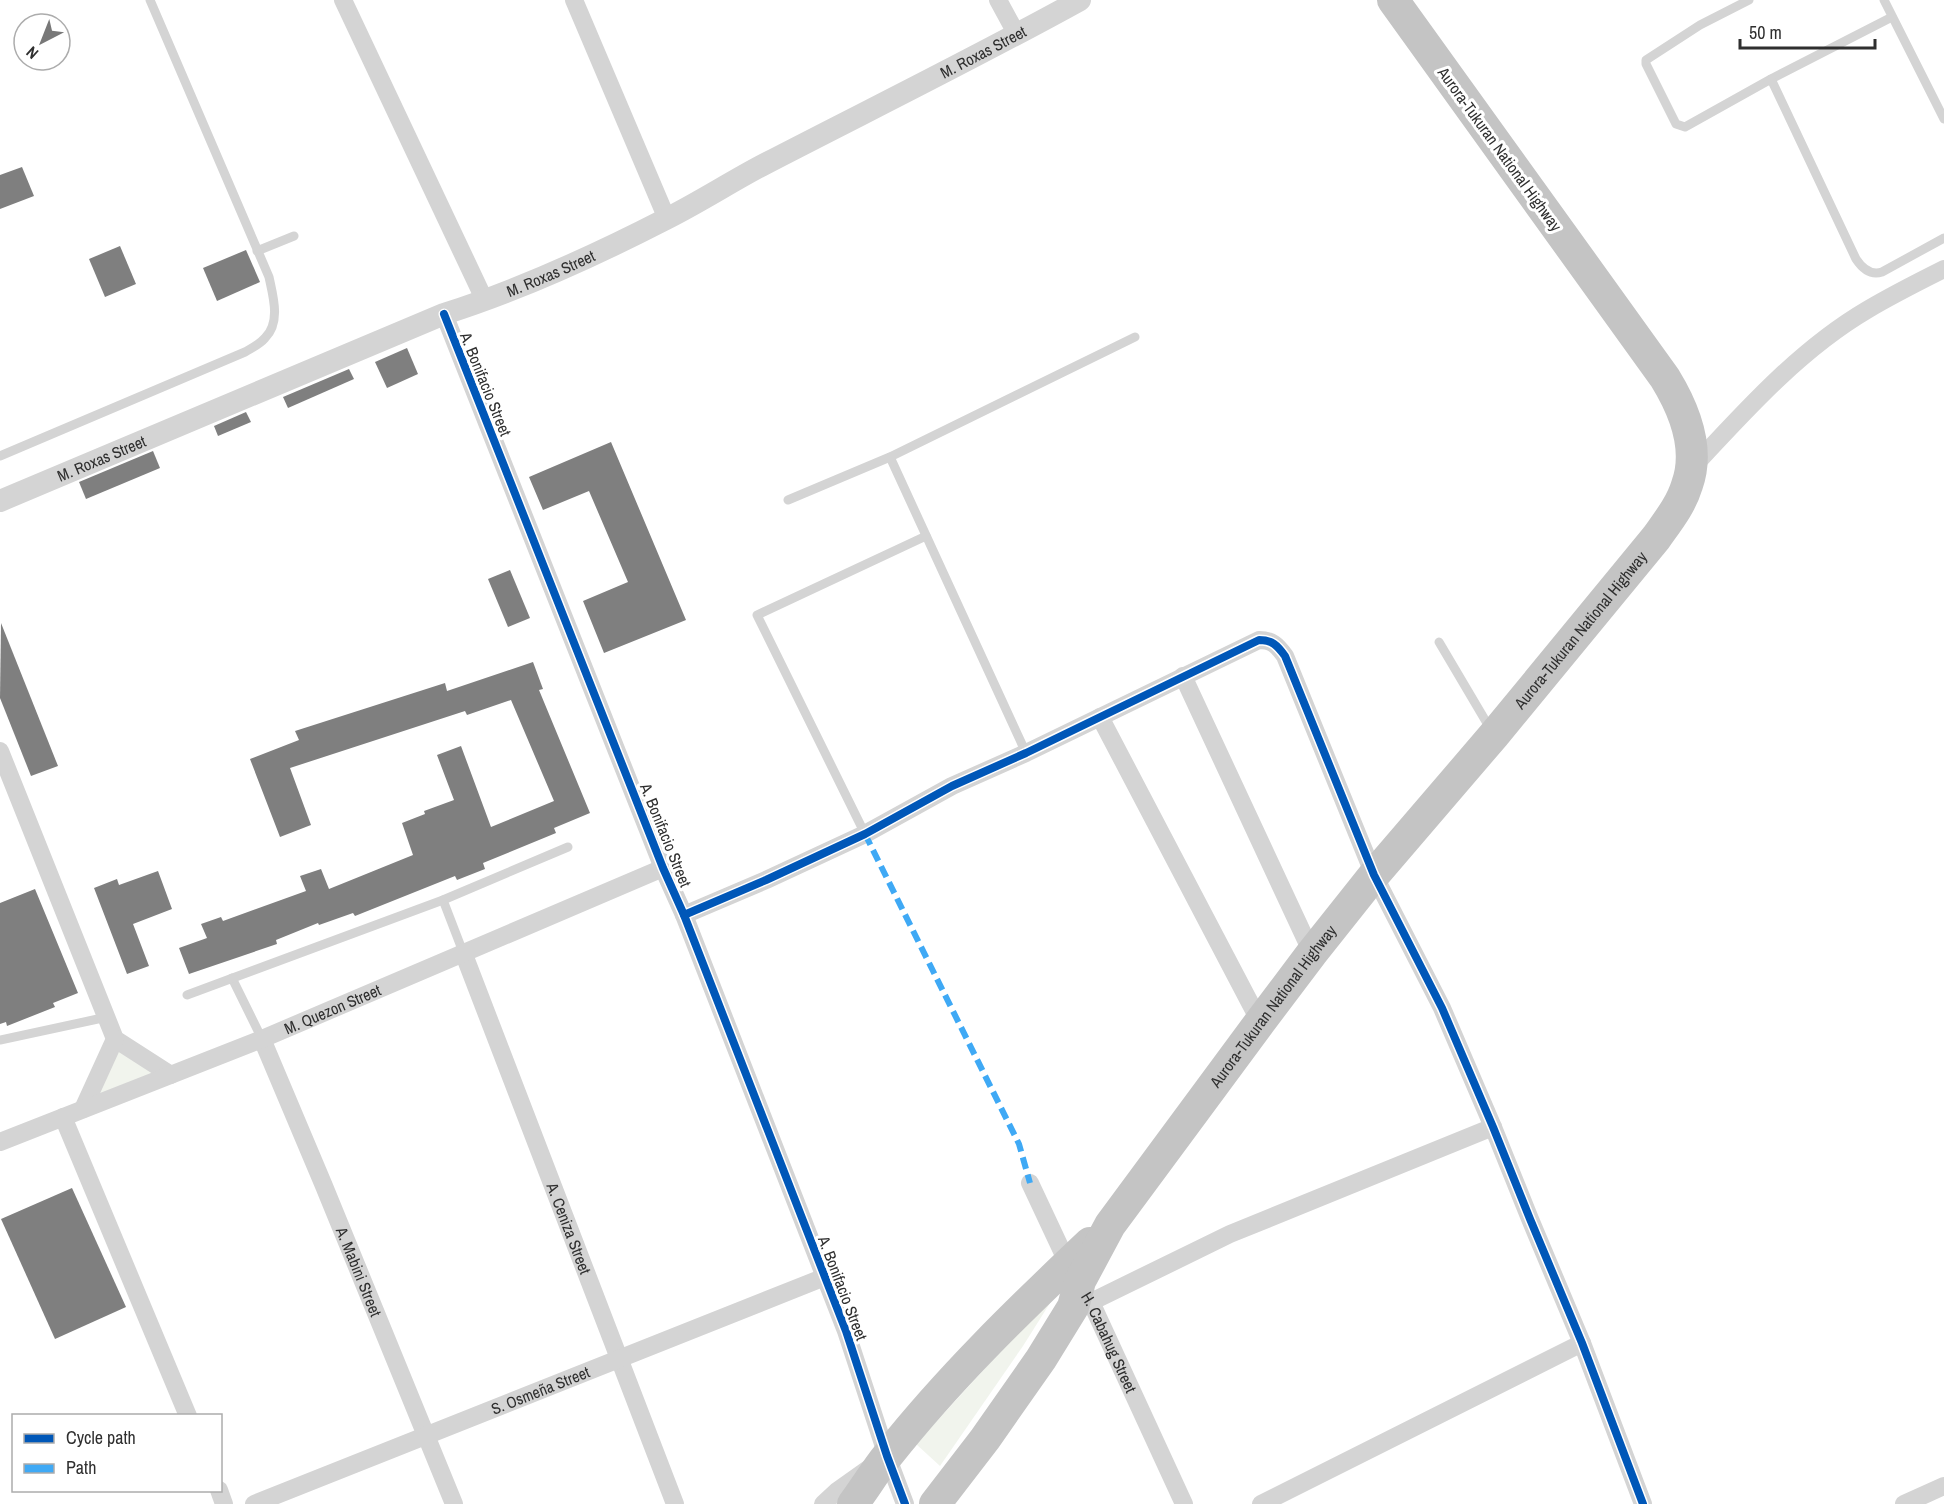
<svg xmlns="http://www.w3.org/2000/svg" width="1944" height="1504" viewBox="0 0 1944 1504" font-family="'Archivo Narrow',sans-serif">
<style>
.green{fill:#f1f4ed}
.building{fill:#7f7f7f}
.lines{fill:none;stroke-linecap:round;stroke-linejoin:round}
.service{stroke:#d4d4d4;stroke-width:9}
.minor{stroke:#d4d4d4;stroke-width:18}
.tertiary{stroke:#d4d4d4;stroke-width:22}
.trunk{stroke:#c4c4c4;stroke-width:32}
.quiet{stroke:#3fa9f5;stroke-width:6;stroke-dasharray:12 6;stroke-linecap:butt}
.cycleway-casing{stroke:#fff;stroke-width:11}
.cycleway{stroke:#0057b8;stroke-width:8}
.labels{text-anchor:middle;stroke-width:6;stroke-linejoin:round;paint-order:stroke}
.street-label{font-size:16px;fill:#2f2f2f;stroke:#fff}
</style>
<rect width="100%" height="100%" fill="#fff"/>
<g class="green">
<path d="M120,1049L155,1074L97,1096Z"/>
<path d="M1062,1284L1023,1346L940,1466L916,1444Z"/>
</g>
<g class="building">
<path d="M22,167L34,196L0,209V175Z"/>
<path d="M120,246L136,284L105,297L89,259Z"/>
<path d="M246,250L260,282L217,301L203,268Z"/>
<path d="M407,348L418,374L387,388L375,362Z"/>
<path d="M349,369L354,379L288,408L283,397Z"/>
<path d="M246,412L251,422L218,436L214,426Z"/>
<path d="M611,442L686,620L604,653L583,601L628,582L589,491L543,510L529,477Z"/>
<path d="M153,451L160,468L86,499L79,482Z"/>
<path d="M510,570L530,618L508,627L488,579Z"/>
<path d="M1,623L58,766L31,776L0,698Z"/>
<path d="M533,662L543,689L539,690L590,813L554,828L556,833L483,863L485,869L457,880L455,876L355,916L353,913L319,925L318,923L276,940L277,944L189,974L179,948L207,938L201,924L221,917L223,921L306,891L300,876L321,869L329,889L413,855L402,823L425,814L424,811L454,800L437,755L461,746L491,827L554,801L511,700L467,715L465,711L290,768L311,825L280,837L250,759L299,740L295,731L445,683L447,691Z"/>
<path d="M158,871L172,909L133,924L149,966L127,974L94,888L117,879L119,885Z"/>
<path d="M35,889L78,993L53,1003L55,1007L7,1026L6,1022L0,1024V903Z"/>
<path d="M72,1188L126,1307L55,1339L1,1219Z"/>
</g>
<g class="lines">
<g class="service">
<path d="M1749,0L1700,25L1646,60V64L1676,124L1685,127L1771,79L1892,17"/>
<path d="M1884,0L1944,119"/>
<path d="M1771,79L1856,259C1862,268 1870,276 1882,272L1944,238"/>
<path d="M257,251L294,236"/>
<path d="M0,456L245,352C252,348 260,344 265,338C281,322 273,296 269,277L150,0"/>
<path d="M890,457L1026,753"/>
<path d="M788,500L890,457L1135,337"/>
<path d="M1439,642L1491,730"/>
<path d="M865,834L757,615L926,536"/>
<path d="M443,900L463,952"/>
<path d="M232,978L262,1039"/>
<path d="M187,995L443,900L568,847"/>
<path d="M0,1040L107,1017"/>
</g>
<g class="minor">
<path d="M343,0L485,301"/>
<path d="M574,0L667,219"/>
<path d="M998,0L1017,35"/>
<path d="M444,314L663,868L684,915L846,1331L887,1456L905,1504"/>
<path d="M1691,469C1744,412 1799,350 1867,310C1892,295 1918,282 1944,269"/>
<path d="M1183,676L1312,953"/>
<path d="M1100,717L1260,1022"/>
<path d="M0,751L115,1039L171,1075"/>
<path d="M684,915L766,880L865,834L952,786L1026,753L1259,640C1272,640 1277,645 1285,656L1374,875L1442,1008L1493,1127L1530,1219L1582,1343L1643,1504"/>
<path id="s1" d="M463,952L675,1504"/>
<path id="s2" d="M262,1039L324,1186L454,1504"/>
<path d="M83,1109L115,1039"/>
<path d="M63,1117L188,1416"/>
<path id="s3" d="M0,1142L262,1039L663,868"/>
<path id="s4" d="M1030,1183L1068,1264L1091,1302L1184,1504"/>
<path d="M1091,1302L1230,1234L1493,1127"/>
<path d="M219,1490L224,1504"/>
<path id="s5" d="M254,1504L825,1277"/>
<path d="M823,1504L837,1491L868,1469"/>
<path d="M1261,1504L1582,1343"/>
<path d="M1904,1504L1944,1486"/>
</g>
<path class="tertiary" id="s6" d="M0,501L444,314C520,290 594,256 666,219C698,203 729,183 761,166C867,111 975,58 1080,0"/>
<g class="trunk">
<path d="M853,1504C865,1488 875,1471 888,1455C948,1379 1019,1310 1090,1243"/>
<path id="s7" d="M935,1504L985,1439L1041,1359L1073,1307L1080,1281L1110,1225L1260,1022L1312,953L1374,875L1494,735L1656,538C1668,521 1681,505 1687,485C1700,449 1684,409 1665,378L1393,0"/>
</g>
<path class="quiet" d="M865,834L1019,1144L1030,1183"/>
<g class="cycleway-casing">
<g id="cycleway">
<path d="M444,314L663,868L684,915L846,1331L887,1456L905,1504"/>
<path d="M684,915L766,880L865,834L952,786L1026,753L1259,640C1272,640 1277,645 1285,656L1374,875L1442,1008L1493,1127L1530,1219L1582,1343L1643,1504"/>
</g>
</g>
<use href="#cycleway" class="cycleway"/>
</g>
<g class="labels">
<g class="street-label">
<text dy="6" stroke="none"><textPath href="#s6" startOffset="1082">M. Roxas Street</textPath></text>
<text transform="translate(1500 149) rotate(54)" y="6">Aurora-Tukuran National Highway</text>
<text dy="6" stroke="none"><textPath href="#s6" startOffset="596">M. Roxas Street</textPath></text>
<text transform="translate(486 384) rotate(68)" y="6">A. Bonifacio Street</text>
<text dy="6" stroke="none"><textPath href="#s6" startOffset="110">M. Roxas Street</textPath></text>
<text dy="6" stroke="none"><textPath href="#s7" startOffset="1090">Aurora-Tukuran National Highway</textPath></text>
<text transform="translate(666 835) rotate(68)" y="6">A. Bonifacio Street</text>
<text dy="6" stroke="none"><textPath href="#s7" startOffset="604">Aurora-Tukuran National Highway</textPath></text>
<text dy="6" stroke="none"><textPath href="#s3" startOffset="358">M. Quezon Street</textPath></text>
<text dy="6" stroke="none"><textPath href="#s1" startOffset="296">A. Ceniza Street</textPath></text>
<text dy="6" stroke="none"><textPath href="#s2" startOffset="252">A. Mabini Street</textPath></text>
<text transform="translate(843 1288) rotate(69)" y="6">A. Bonifacio Street</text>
<text dy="6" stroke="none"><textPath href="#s4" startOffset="178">H. Cabahug Street</textPath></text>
<text dy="6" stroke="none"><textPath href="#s5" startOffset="308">S. Osmeña Street</textPath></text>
</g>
</g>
<rect x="12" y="1414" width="210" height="78" fill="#ffffff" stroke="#acacac" stroke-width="1.5"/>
<rect x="24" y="1434" width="30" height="9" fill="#0057b8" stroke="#acacac" stroke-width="1.5"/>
<text x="66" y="1444" font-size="18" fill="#2f2f2f">Cycle path</text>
<rect x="24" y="1464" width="30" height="9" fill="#3fa9f5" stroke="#acacac" stroke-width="1.5"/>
<text x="66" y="1474" font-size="18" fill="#2f2f2f">Path</text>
<g transform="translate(42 42) rotate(222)"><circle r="28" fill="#ffffff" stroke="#acacac" stroke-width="1.5"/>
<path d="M0-4.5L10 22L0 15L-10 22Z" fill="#787878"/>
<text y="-9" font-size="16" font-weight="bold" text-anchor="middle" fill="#2f2f2f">N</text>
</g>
<path d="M1740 39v9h135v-9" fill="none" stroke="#2f2f2f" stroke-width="3"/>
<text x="1749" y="39" font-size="18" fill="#2f2f2f" stroke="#ffffff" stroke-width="4.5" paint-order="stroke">50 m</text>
</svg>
